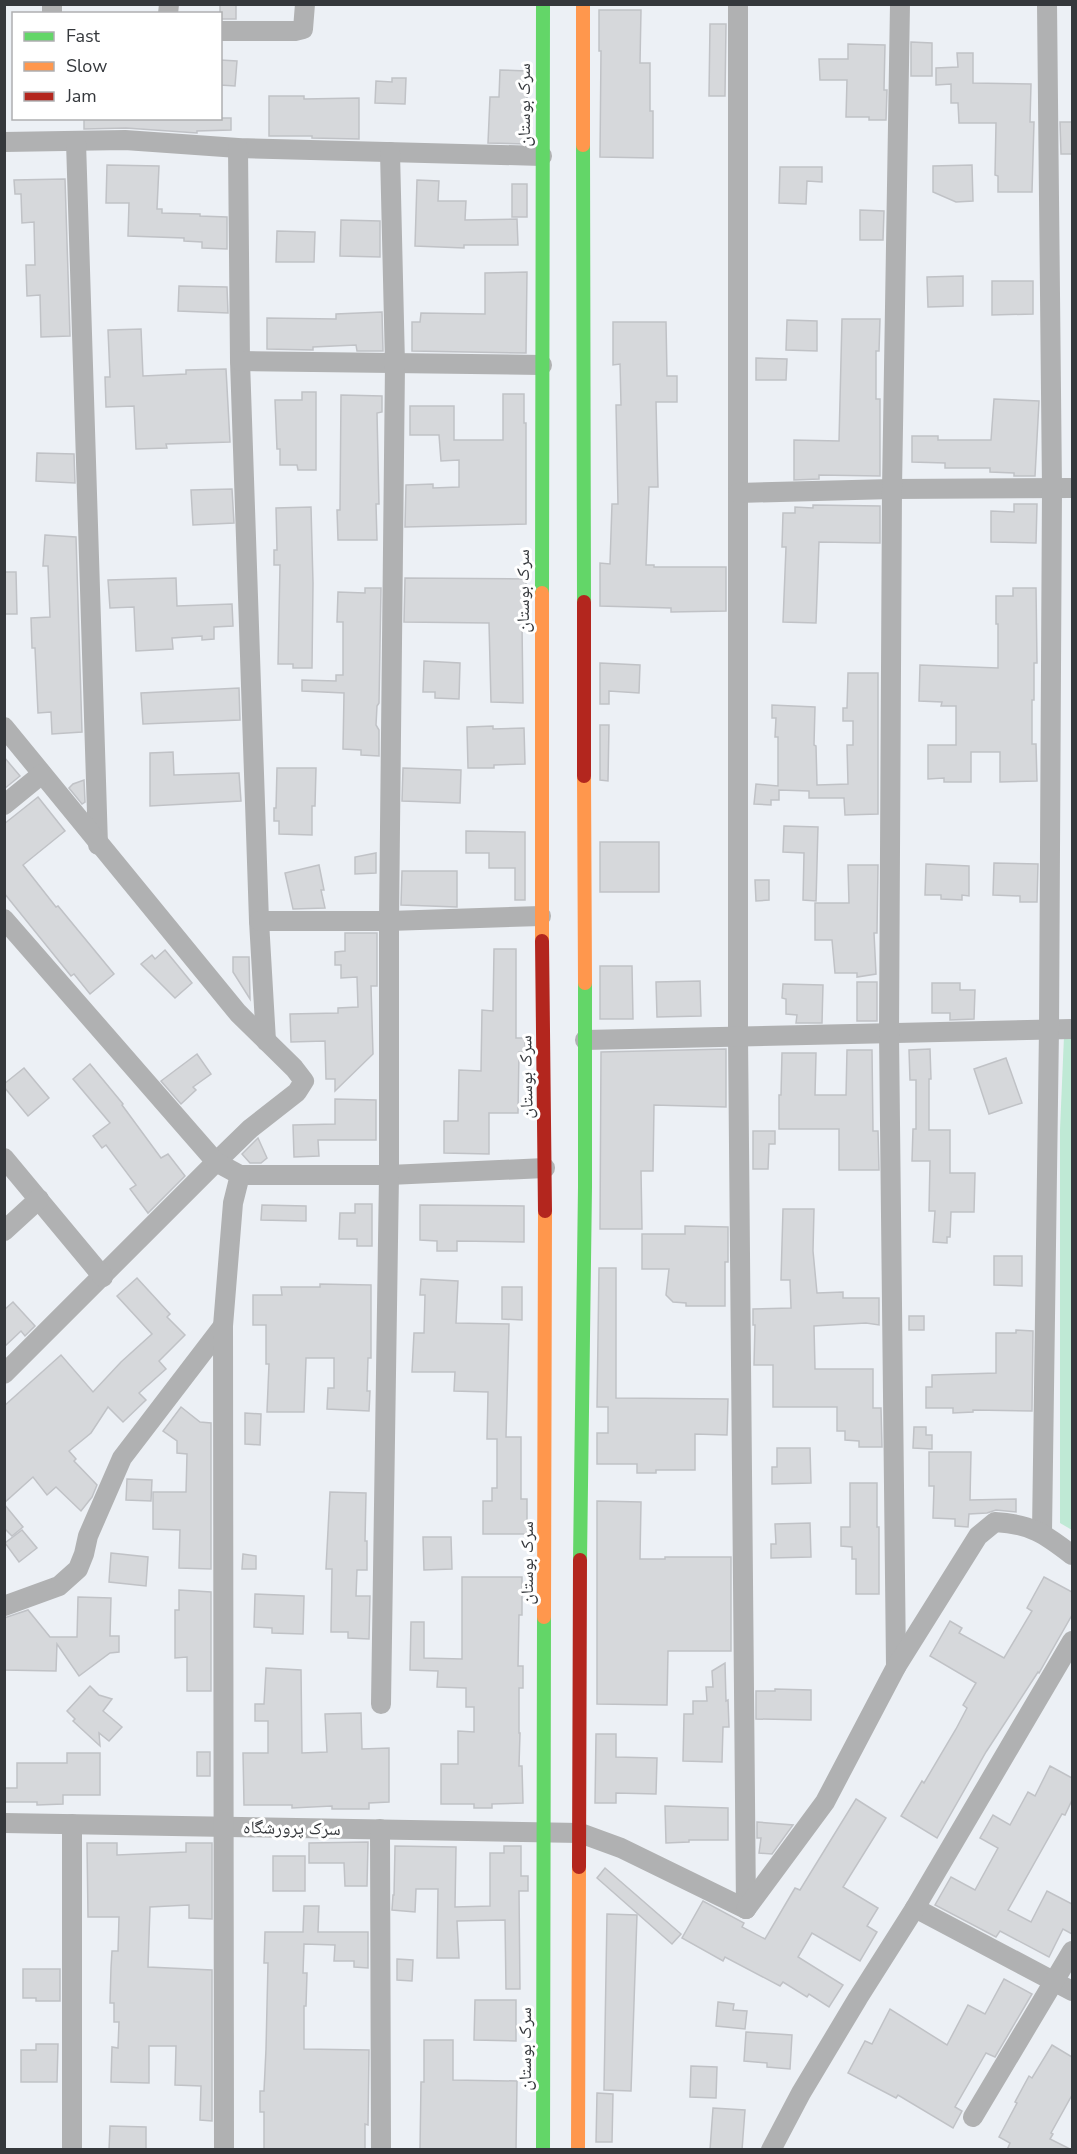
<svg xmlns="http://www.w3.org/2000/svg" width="1077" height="2154" viewBox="0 0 1077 2154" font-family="'Nunito Sans','Noto Naskh Arabic',sans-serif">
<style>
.green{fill:#bfe9d5}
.building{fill:#d6d8db;stroke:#c0c2c6;stroke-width:1.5}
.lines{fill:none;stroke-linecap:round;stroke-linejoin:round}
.street{stroke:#b0b1b2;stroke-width:20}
.fast{stroke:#63d668;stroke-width:14}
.slow{stroke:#ff974d;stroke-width:14}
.jam{stroke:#b3261e;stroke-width:14}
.labels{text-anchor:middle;stroke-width:6;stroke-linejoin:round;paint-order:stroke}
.street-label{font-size:18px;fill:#35383c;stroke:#fff}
</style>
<rect width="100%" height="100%" fill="#ecf0f5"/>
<path class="green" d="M1064,1036H1072V1530L1060,1523V1130Z"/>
<g class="building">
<rect x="220" y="4" width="16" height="15"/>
<path d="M599,10H641L640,63H650V111H653V158L600,157L601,51H599Z"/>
<path d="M710,24H726L725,96H709Z"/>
<path d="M911,42L932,43V76H911Z"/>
<path d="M848,44L885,45L884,90H887L886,120H869V117H846L847,80H820L819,59H848Z"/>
<path d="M957,53H973V83L1031,84L1030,122H1034L1032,192H998V176L995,175L996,123H959L958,103H951V84L936,85V68L958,67Z"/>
<path d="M220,60L237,61L235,86L220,85Z"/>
<path d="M500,70L527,71V144L488,143L490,97H499Z"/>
<path d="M392,78H406L405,104L375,103L376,81L392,82Z"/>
<path d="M269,96H304V99L359,98V139L312,138V136H269Z"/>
<path d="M84,118H231V130L197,131V133L126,128L84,129Z"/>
<path d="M1060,122H1072V154H1061Z"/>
<path d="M107,165L159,166L157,209H162V213L200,214V216L227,217V249L202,248V242L184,241V238L128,236L129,203H106Z"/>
<path d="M972,165L973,201L956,202L933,192V166Z"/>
<path d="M780,167H822V182L807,181L806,204L779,203Z"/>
<path d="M65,179L70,336L41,337L40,295L27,296L26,265H35L34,222L22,223L21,194H15L14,180Z"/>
<path d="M417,180L439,181L438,201H466L465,220L517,219L518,245H464V248L415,246Z"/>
<rect x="512" y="184" width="15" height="33"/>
<path d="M860,210L884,211L883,240H860Z"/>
<path d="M341,220L380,221V257L340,256Z"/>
<path d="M277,231L315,232L314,262H276Z"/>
<path d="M527,272L526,353L412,351V322H420L421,313L485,314V273Z"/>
<path d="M963,276V306L928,307L927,277Z"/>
<path d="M992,281H1033V314L992,315Z"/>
<path d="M179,286L227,287L228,313L178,311Z"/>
<path d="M382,312L383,351H357L356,345L313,347V350L267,349V318L336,319V314Z"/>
<path d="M842,319H880L879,351H876V399H880V476L819,475V479L794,480V440L839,441Z"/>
<path d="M787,320L817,321V351L786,350Z"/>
<path d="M613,322H666L667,376H677V402H656L658,487H649L646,565H654V567H726V611L671,612V608L600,606V563L610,564L612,504H618L616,405H621L620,364L613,365Z"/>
<path d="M141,329L143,376L186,374V370L226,369L230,442L166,444L167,448L136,449L134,406L106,407L105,377H110L108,330Z"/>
<path d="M756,358L787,359L786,380H756Z"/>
<path d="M302,392H316V470H298L297,465H280V449H277L275,400H302Z"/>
<path d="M503,394H524V423H526V524L405,527L406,485L433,484V488L459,487V460L441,461L439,435H410V406H454V440H503Z"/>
<path d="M341,395L382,396V412L377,413L379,504H376L377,540H338L337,510H340Z"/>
<path d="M994,399L1039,401L1035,476H1014V473L990,472V468H945V463L912,462V436H938V440H991Z"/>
<path d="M37,453L74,454L75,483L36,481Z"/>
<path d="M232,489L234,523L193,525L191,490Z"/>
<path d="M1014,504H1037L1036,543L991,542V511L1014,512Z"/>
<path d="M813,505L880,506V543L819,542L816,623L783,622L786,547H782L783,513H795V507L813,508Z"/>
<path d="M311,507L313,583L312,668H293V664H278L280,565H274V550H277L276,508Z"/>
<path d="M45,535L76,537L82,732L52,734L51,712L38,713L35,648H32L31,618L50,617L48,566H43Z"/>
<path d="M4,572H16L17,614H4Z"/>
<path d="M176,578L177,606L232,604L233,626L214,627V639L202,640V636L172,638L173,649L136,651L134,607L110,608L108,580Z"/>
<path d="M405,578L526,579V624H522L523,703L491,702L489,623L404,622Z"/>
<path d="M365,588H381L379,703L377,706L376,725L379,730V756L361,755V750L343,749L344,693L302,691V680L336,681V675H343V622H337L338,592L365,593Z"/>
<path d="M1013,588H1036L1037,663H1034V700H1032V744H1036L1037,781L1000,782V752H971V782H944V778L928,779V745H956V706H941L942,702L919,701L920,665L998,668V624H996V596H1013Z"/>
<path d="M424,661L460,663L459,699L435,698V692H423Z"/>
<path d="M600,663L640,665L639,693L609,691V704H600Z"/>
<path d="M848,673H878V814L845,815L844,798H809V791L779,790V800H771V805L754,804L756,784L778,786V737H775L776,718H772V705L815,707L814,745L816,746L817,785L848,784L847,745H853V721H843V708H847Z"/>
<path d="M239,688L240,720L143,724L141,693Z"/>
<path d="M600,725H609L608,781L600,780Z"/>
<path d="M493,726V729L524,728L525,764L494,765V768H468L467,727Z"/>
<path d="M173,752L174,775L239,773L241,801L150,806V753Z"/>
<path d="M4,757L20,776L4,789Z"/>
<path d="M277,768H316L315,806H312V835L279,834V821H274V808H276Z"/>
<path d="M403,768L461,770L460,803L402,801Z"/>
<path d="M84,780L85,802L82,804L69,788L73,784Z"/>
<path d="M38,797L65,831L23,865L56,907L58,906L114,974L90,994L74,974L71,976L4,893V824Z"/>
<path d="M784,826L818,827L816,901L803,900L804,853L783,852Z"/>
<path d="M466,831L525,832V900H515V868H489V853H466Z"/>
<rect x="600" y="842" width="59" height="50"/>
<path d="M376,853V873L355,874V857Z"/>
<path d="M994,863L1038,864L1037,902H1020V896L993,895Z"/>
<path d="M926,864L969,866V896L962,895V900L941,899V895H925Z"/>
<path d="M319,865L324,890H321L325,908L293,909L285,873Z"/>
<path d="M848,865H878L877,933H874L876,974L857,977V973H835L832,940H815V903H849Z"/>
<path d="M402,871H457V907L401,905Z"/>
<path d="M755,880H769V900L756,901Z"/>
<path d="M345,933H377V986H371L373,1054L335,1091V1079H326L325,1041L291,1042L290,1014L338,1013V1008L358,1007L357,977L341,978V965H335V952L345,951Z"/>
<path d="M494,949H516V1038H525V1052H519L518,1113H489V1154L444,1153V1121H458L459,1070L481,1071L482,1010L493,1011Z"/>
<path d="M165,950L192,983L175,998L141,964L152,955L155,959Z"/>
<path d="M233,957H249L250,999L233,972Z"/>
<path d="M600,966H632L633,1019H600Z"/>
<path d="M700,981L701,1016L657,1017L656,982Z"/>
<rect x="857" y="982" width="20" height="39"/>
<path d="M932,983H960V990H975L974,1019L950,1020V1013H932Z"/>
<path d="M783,984L823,985L822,1023H796L797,1015L786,1014V999L782,998Z"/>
<path d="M726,1049V1107L654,1105L653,1171H641L642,1229H600L601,1052Z"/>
<path d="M930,1049L931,1079H929V1130H950V1173H975L974,1212H951L950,1237H947V1243L933,1242L935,1211H929L930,1161H912L913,1129H916V1080H910L909,1050Z"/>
<path d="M847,1050H872L873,1131H878L879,1170H839V1129H779V1095H781L782,1053H816L815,1095H846Z"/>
<path d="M197,1054L211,1074L193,1087L196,1090L181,1104L161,1081Z"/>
<path d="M1006,1058L1022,1103L989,1114L974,1069Z"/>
<path d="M90,1064L123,1104L122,1105L161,1158L168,1154L185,1176L148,1213L130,1189L136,1185L106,1145L102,1148L93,1136L110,1123L73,1079Z"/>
<path d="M24,1068L49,1098L28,1116L4,1087V1084Z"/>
<path d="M335,1099L376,1100V1140H318L319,1156L294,1157L293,1125L335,1124Z"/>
<path d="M753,1131H775V1144H769L768,1169H753Z"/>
<path d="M258,1138L267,1158L261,1163H250L242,1154Z"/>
<path d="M355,1204H372V1246H357V1239H339L340,1213H355Z"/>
<path d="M262,1205L306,1206V1221L261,1220Z"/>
<path d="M420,1205L524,1206V1242L457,1241V1251H437V1241L420,1240Z"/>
<path d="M783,1209H814L813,1251L817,1293L843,1292V1298H879V1325L866,1323L814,1326L815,1369H873V1408H881L882,1447H859V1441L845,1440V1431H837V1407H773V1365H754L755,1325H753V1309L791,1308L790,1280H781Z"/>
<path d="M685,1226L728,1227V1262H725V1306H686V1303L673,1302L666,1295L669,1269H642V1234H685Z"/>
<path d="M994,1256H1022V1286L994,1285Z"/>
<path d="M599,1268H616V1398L728,1399L727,1435L695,1434V1470H656V1473H637V1464H597V1433H608V1407H597Z"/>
<path d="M137,1278L170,1314L167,1317L185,1335L159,1361L166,1369L139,1393L146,1400L123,1422L108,1407L91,1433L69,1451L76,1459L74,1461L97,1485L92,1497L81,1511L56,1487L47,1495L33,1477L4,1503V1406L61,1355L93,1392L121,1362L152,1334L117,1296Z"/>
<path d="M421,1279L458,1281L456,1323L509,1324L506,1437H521V1499H527V1534H483V1501H492V1488H497V1439H487L488,1392L454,1391L455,1372H412L414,1333H424L425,1295H420Z"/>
<path d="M320,1284L371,1285V1358H368L367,1391H370L369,1411L327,1409L328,1388H334V1358H306L304,1412H267L269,1364H266V1325H253V1295H282L281,1287H320Z"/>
<path d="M502,1287H522V1320L502,1319Z"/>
<path d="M13,1302L35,1326L25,1336L21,1331L4,1347V1310Z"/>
<rect x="909" y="1316" width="15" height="14"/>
<path d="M1016,1330L1033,1331L1032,1411L973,1410V1412L953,1413V1408H926V1387H932V1375L996,1373V1333H1016Z"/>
<path d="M181,1407L200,1422L211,1423V1569L179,1568L180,1530L153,1529V1492H186L187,1454L177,1453V1441L163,1431Z"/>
<path d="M245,1413L261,1414L260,1445L245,1444Z"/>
<path d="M914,1427H926V1435H932V1449L913,1448Z"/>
<path d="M777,1448H810L811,1483L772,1484V1467H777Z"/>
<path d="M929,1452H971L970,1500L1016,1499V1512L996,1510L987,1513L969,1514L968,1527L955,1526V1519L933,1518L934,1486H929Z"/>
<path d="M127,1479L152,1480L151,1501L126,1500Z"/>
<path d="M850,1483H877V1527H879V1594H856V1559H852V1547L841,1546V1527H850Z"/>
<path d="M330,1492L366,1493L365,1541H367V1570H357L356,1596H370L369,1639L348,1638V1632H331L332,1569H326Z"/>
<path d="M597,1501L641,1502L640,1559H665V1557H731V1651H668L667,1705L597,1704Z"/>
<path d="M4,1504L23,1527L12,1536L4,1528Z"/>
<path d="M810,1523L811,1557L771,1558V1544H776L775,1524Z"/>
<path d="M22,1530L37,1548L19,1562L5,1543Z"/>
<path d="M423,1537H451L452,1569L424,1570Z"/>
<path d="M111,1553L148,1557L146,1586L109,1582Z"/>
<path d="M243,1554L256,1556V1569H242Z"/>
<path d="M462,1577H522V1615H519L518,1666H523V1688H519V1733H520L519,1766H522L523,1803L492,1804V1808H474V1804H441V1764H458V1731L474,1732V1707H466V1688L437,1687L438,1671L410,1670L411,1622H424V1658L462,1659Z"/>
<path d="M1044,1577L1072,1592V1615L1039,1673L1038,1672L986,1752L937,1838L901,1816L922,1781L924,1783L956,1729L967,1708L963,1705L976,1683L930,1656L950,1621L962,1628L959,1633L1004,1658L1032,1611L1027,1608Z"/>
<path d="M179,1590L211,1592V1691H187V1657L175,1658V1610H179Z"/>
<path d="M255,1594L304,1596L303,1634L272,1633V1628L254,1627Z"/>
<path d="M78,1597L111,1598L110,1636H119V1652L110,1653L79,1676L57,1644L56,1671L4,1670V1618L28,1610L50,1637H77Z"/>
<path d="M725,1663L726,1701L728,1700L729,1727H723L722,1762L683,1761L684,1714H693V1701H707L706,1687H713L712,1671Z"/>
<path d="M266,1668L301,1670L302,1753L327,1752L325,1714L361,1713L362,1749L389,1748V1802L369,1803V1809H332V1806L292,1808V1805H244L243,1753H268V1721H255V1704H264Z"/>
<path d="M90,1686L99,1695L112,1699L103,1711L122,1727L109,1741L99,1733L100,1746L73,1721L75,1719L67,1711Z"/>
<path d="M775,1689L811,1690V1720L756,1719V1691H775Z"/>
<path d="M596,1734H616V1757L657,1758L656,1794L616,1793V1803H595Z"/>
<rect x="197" y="1752" width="13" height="24"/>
<path d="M67,1753H100V1795H63V1804L37,1805V1802H4V1788H17V1763H67Z"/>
<path d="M1050,1766L1072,1778V1800L1065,1815L1062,1814L1008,1910L1031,1922L1047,1891L1072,1904V1934L1063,1929L1049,1957L1000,1931L996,1937L935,1905L951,1877L975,1890L998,1848L980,1838L993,1815L1010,1825L1028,1792L1035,1796Z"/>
<path d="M856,1799L886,1818L843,1887L878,1908L867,1926L877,1932L860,1961L812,1933L798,1957L843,1985L829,2007L809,1994L807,1997L783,1982L780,1986L725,1957L723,1961L682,1938L703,1901L744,1923L742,1927L765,1939L795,1888L800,1890Z"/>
<path d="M665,1806L728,1808V1840H689V1842L666,1843Z"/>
<path d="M757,1822L793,1825L772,1854L759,1853L761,1838H757Z"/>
<path d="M368,1842L367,1886H345L344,1863H309V1843Z"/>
<path d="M87,1843H117V1855L186,1852V1843H212V1919L189,1918V1905L150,1907L148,1967L212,1970V2121L200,2120L201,2086L175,2085L176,2046H149V2083L111,2082L112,2047L118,2048L119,2022H114V2003H110L111,1968L112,1951H118L119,1917H88Z"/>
<path d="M395,1846L456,1847L455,1907L490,1906V1853H504V1846H521V1876H528V1891H519L520,1989H506L505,1920L457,1921L459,1958H437L438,1889H416L415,1912L392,1910L393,1895H394Z"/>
<rect x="273" y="1856" width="32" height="35"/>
<path d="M605,1868L681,1934L672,1944L597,1878Z"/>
<path d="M304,1906H319L318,1932H368V1968L354,1967V1961H334L335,1945L304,1944L303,1973H307L306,2006H304V2049L369,2050L368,2125L365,2124V2150H264V2112H260V2091H264L266,2049L268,1963H264L265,1932H303Z"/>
<path d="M607,1914L637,1915L631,2091L604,2090Z"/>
<path d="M397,1959L413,1960L412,1981L397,1980Z"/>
<path d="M23,1969H60V2001H36V1998H23Z"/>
<path d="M1004,1979L1032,1994L995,2057L986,2053L955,2107L962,2111L953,2128L898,2095L896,2098L848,2073L865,2041L872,2044L890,2009L947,2045L968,2005L985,2014Z"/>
<path d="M475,2000H516V2041L474,2040Z"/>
<path d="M718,2002L734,2004L733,2010L747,2011L745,2029L716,2026Z"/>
<path d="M746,2032L792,2035L790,2069L767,2067V2063L744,2061Z"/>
<path d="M424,2040H453V2080L517,2081L516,2150H420L421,2082H424Z"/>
<path d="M36,2044H58L57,2082H21V2050H36Z"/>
<path d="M1052,2045L1072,2057V2095L1051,2133L1053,2134L1050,2139L1072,2150H1007L1010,2143L999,2137L1017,2103L1015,2102L1029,2076L1032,2078Z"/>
<path d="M691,2066L717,2067L716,2098L690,2097Z"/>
<path d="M597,2093L613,2094L612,2142H596Z"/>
<path d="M713,2108L745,2110L742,2150H710Z"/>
<path d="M110,2126L146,2127V2150H109Z"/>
</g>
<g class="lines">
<g class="street">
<path d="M738,4V1036L746,1909"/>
<path d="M52,14V4"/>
<path d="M168,14L169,4"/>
<path d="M220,31H295L303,29L305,4"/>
<path d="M4,142L125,140L238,148L542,156"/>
<path d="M76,142L98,845"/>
<path d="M238,148L240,361L259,921L266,1041"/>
<path d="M240,361L542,365"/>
<path d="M738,493L892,489L1072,488"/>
<path d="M4,727L238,1013L294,1068L304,1081L297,1092L251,1128L216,1162L4,1374"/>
<path d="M4,805L42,774"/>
<path d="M4,919L216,1162L240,1175H389L545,1168"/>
<path d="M259,921H389L541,916"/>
<path d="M585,1040L1072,1029"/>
<path d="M4,1158L103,1277"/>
<path d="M4,1231L39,1199"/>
<path d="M1042,1533L1049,1029L1052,488L1047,4"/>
<path d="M4,1606L59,1586L78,1569L84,1554L88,1536L122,1458L223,1326"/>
<path d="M896,1667L889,1033L892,489L900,4"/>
<path d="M381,1704L389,1175V921L395,364L390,152"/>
<path d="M4,1823L580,1833L621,1848L746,1909"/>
<path d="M72,1824V2150"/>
<path d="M380,1829L381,2150"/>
<path d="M915,1908L1072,1991"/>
<path d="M746,1909L825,1802L896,1667L978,1536L995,1522C1031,1524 1045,1534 1072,1555"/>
<path d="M973,2117L1072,1951"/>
<path d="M224,2150L223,1326L233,1203L240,1175"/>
<path d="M771,2150L801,2093L858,1998L915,1908L1072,1641"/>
</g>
<g class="fast">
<path d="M583,145L584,602"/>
<path d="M542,593L543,4"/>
<path d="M580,1560L585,1187V983"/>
<path d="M543,2150L544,1617"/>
</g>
<g class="slow">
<path d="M583,4V145"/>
<path d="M542,593V941"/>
<path d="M584,776L585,983"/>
<path d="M544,1617L545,1211"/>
<path d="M578,2150L579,1867"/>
</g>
<g class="jam">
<path d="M584,602V776"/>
<path d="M542,941L545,1211"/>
<path d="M579,1867L580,1560"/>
</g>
</g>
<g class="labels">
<g class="street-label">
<text transform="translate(524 105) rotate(-90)" y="6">سرک بوستان</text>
<text transform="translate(523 591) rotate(-90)" y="6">سرک بوستان</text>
<text transform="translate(526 1077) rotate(-91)" y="6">سرک بوستان</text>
<text transform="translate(527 1563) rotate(-90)" y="6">سرک بوستان</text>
<text transform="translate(292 1828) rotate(1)" y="6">سرک پرورشگاه</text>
<text transform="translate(525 2049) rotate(-90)" y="6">سرک بوستان</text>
</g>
</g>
<rect width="1077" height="2154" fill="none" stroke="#35383c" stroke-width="12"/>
<rect x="12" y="12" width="210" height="108" fill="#ffffff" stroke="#aeafb1" stroke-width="1.5"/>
<rect x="24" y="32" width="30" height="9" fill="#63d668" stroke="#aeafb1" stroke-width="1.5"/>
<text x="66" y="42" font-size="18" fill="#35383c">Fast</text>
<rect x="24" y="62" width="30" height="9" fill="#ff974d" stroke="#aeafb1" stroke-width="1.5"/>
<text x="66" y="72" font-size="18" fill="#35383c">Slow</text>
<rect x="24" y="92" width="30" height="9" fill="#b3261e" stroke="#aeafb1" stroke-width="1.5"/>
<text x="66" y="102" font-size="18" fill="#35383c">Jam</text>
</svg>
